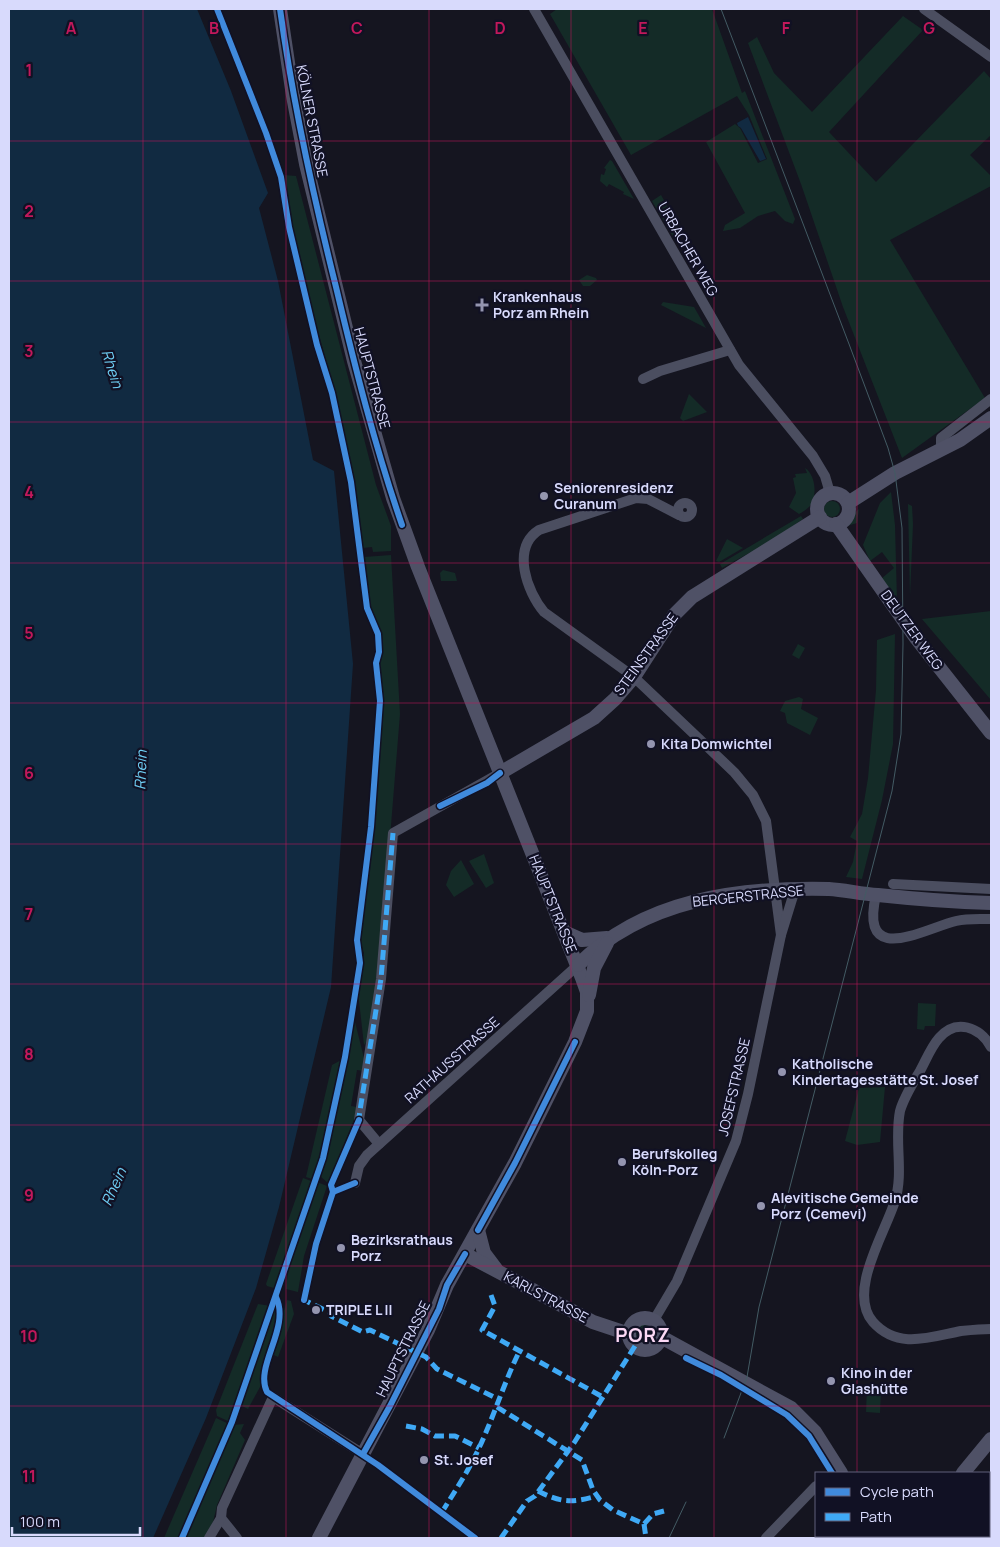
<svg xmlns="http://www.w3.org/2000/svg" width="1000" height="1547" viewBox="0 0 1000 1547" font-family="Manrope,sans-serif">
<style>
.green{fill:#142b27}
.water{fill:#112a41}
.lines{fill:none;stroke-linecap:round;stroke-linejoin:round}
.street{stroke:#4b4e60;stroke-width:10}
.secondary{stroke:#4f5166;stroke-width:14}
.tram{stroke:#435b64;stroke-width:1}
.quiet{stroke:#3fa9f5;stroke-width:5;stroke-dasharray:10 5;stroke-linecap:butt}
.cycleway-casing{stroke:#111124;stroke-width:9}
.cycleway{stroke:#408adc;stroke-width:6}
.grid{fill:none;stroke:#c2185b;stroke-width:1;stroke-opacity:0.55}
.poi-dot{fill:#9495af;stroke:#111124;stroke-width:2}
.labels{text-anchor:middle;stroke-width:4.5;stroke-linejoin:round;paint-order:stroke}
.street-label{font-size:14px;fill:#d8dafc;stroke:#111124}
.poi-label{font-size:14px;font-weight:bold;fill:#d8dafc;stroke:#111124;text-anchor:start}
.water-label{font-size:15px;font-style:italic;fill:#6ecdf3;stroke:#111124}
.district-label{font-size:19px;font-weight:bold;letter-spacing:1px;fill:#fcd9f5;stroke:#111124}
.grid-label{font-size:16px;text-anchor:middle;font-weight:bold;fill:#c2185b;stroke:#111124;stroke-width:4.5;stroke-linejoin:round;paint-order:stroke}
</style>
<rect width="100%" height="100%" fill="#151520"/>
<g class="green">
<path d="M557,9H712L742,93L745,91L795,219L793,224L785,221L775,211L758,216L740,228L723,231L725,225L745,213L706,142L735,124L740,128L758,163L767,159L749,115L737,96L631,155L550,14Z"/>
<path d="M903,16L923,30L829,132L876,182L984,71L991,79V135L970,155L991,176V186L890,240L985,398L902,458L843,307L801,184L748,43L757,37L774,73L812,112Z"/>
<path d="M610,160L612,161L634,199L623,194L624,192L609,184L607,187L600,181L601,174L604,175L606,169L604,168Z"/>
<path d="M284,175L296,176L376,485L391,526V551L373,552L372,547L363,548C358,498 348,448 336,398C317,324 293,251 284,175Z"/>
<path d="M661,195L684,235L675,240L652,201Z"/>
<path d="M587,275L596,278L597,280L590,286H583L579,280Z"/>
<path d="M663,302L694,307L706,328L661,305Z"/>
<path d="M689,394L707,412L683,421L680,418Z"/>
<path d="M805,468C815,474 818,495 810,506C807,509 803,512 799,514L789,507L796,493L793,478L796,477L795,474L807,473Z"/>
<path d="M891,492L895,525L897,601L881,579L894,568L882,552L870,561L863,545L880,503Z"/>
<circle cx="832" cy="509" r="8"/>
<path d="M908,504L912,506L913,524L910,596Z"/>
<path d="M859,509L857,523L847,526L849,518Z"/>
<path d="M801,516L803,519L755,552H751L722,568L720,564Z"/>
<path d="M727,539L743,548L719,562L716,561Z"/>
<path d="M391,555L400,714L384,912L369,1039L364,1045L358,992L364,953L360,940L373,827L383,695L378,661L382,641L369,607L364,557Z"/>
<path d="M443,570L455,573L457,581H441L440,573Z"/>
<path d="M991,611V700L922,619Z"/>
<path d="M895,634L893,744L882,800L862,879L846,877L853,862L857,841L850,837L862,814L868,778L876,690L877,640Z"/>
<path d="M798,644L805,648L799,659L792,655Z"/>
<path d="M799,697L803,699L801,709L818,718L810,735L787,723L785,713L780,711L785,701Z"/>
<path d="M484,854L494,883L486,888L469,861Z"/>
<path d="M461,860L474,884L454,897L446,885L451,871Z"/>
<path d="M918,1003L936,1004L935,1026H925L924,1030L917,1029Z"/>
<path d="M355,1022L365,1062L364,1071L357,1070L351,1106L357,1107L354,1120L328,1183L320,1176Z"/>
<path d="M343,1059L322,1158L315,1180L306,1177L332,1065Z"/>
<path d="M885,1087L880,1142L857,1145L845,1141L859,1088Z"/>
<path d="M303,1178L314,1182L277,1289L267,1286L266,1284Z"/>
<path d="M317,1182L327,1186L304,1256L298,1292L286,1289L289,1262Z"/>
<path d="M287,1300L291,1301L294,1314L278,1357L272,1354Z"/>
<path d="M258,1304L271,1306L230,1422L217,1416L216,1410Z"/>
<path d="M274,1308L278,1317L260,1387L248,1409L240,1405Z"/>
<circle cx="645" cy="1333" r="9"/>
<path d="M867,1387L881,1388L880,1413L866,1412Z"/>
<path d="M216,1418L229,1424L202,1491L179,1538H164Z"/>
<path d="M244,1424L240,1433L245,1440L217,1505L213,1522L204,1538H183L205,1493L233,1425Z"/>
</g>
<g class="water">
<path d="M9,9H197L231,91L268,193L259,208L278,281L313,460L334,471L353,664L331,987L279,1207L256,1288L206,1418L153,1538H9Z"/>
<path d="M748,117L766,159L760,161L741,128L738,126L737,123Z"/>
</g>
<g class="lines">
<g class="street">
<path d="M534,9L739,365L813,456L825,476L830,493"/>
<path d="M924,9L991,57"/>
<path d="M643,379L660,371L730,350"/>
<path d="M941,451V438L991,399"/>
<circle cx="685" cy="510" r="7"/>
<path d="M679,515L648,499L636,498L539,530C511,548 527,592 544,612L634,677L734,772L753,795L766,821L781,935"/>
<path d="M893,884L991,889"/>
<path d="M876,895C859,968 923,929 956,921C968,918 980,919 991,919"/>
<path d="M991,1047C980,1027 956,1018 939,1038C931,1047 926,1060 920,1071C913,1083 904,1097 900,1111C894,1141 904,1172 895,1201C885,1233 847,1292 873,1322C898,1350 930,1337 961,1331C971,1330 981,1329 991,1329"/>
<path d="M379,1144L359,1120L381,979L393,833L500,773"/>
<path d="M355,1183L359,1166L367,1155L578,965"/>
<path d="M654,1320L677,1281L736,1141L748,1094L781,935L793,896L800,889"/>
<path d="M221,1518L237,1538"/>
<path d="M209,1538L221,1518L222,1508L273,1397L363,1454"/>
<path d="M766,1538L816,1486"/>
</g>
<g class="secondary">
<path d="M280,9L293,96L306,164L354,361L393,498L418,567L582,978L587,992V1011L575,1042L515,1163L447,1285L428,1330L319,1538"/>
<circle cx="833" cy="509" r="16"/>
<path d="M848,503L895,473L960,440L991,418"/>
<path d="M836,524L916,638L991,733"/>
<path d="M500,773L594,718L615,699L634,677L674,615L692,597L820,517"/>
<path d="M564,932L582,940L607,938"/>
<path d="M578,965C644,899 739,887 829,889C845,890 861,894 878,895C915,899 953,902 991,903"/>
<path d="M589,995L594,968L607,943"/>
<path d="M478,1230L484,1253L496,1269"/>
<path d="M465,1254L593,1322L629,1334"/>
<circle cx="645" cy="1334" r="16"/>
<path d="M661,1337L791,1408L815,1432L841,1473"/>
<path d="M963,1473L991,1439"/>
<path d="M884,1536L887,1538"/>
<path d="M903,1538L906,1536"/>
</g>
<g class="tram">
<path d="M721,9L849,344L888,448L895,473L902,528L903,644L901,734L892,791L759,1307L747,1377L724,1438"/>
<path d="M669,1538L686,1502"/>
</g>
<g class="quiet">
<path d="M358,1123L381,979L393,833"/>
<path d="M491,1295L495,1306L482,1330L601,1396"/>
<path d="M305,1297L304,1300L331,1313V1316L363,1332L370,1330L426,1357L437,1369L500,1400"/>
<path d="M497,1407L582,1460L593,1490L600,1500L613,1510L644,1524L653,1514L664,1511"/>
<path d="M406,1426L422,1429L435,1436H455L479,1448"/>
<path d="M538,1491C561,1503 573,1503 597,1496"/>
<path d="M442,1512C455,1491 469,1470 479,1448C494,1416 504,1383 519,1352"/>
<path d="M644,1524L646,1538"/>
<path d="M501,1538L527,1501L535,1496L574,1443L635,1346"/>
</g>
<g class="cycleway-casing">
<g id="cycleway">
<path d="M280,9C293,103 313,195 336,287C355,367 375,447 402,525"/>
<path d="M440,806L487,783L500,773"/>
<path d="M333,1192L331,1185L359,1120"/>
<path d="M478,1230L515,1163L575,1042"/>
<path d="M276,1297C291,1328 254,1366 267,1392L378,1465L475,1538"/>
<path d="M304,1300L316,1244L333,1192L355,1183"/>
<path d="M686,1358L721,1375L787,1415L809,1436L832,1473"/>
<path d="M363,1454L390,1406L439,1309L447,1285L465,1254"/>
<path d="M182,1538L232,1422L323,1158L345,1057L360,963L357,940L371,827L380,701L376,663L379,652L378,634L367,608L351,482L332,393L317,345L289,227L281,177L266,133L217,9"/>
</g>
</g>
<use href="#cycleway" class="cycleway"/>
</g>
<path class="grid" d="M143,9V1538M286,9V1538M429,9V1538M571,9V1538M714,9V1538M857,9V1473M9,141H991M9,281H991M9,422H991M9,563H991M9,703H991M9,844H991M9,984H991M9,1125H991M9,1266H991M9,1406H991M857,1536V1538"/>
<g class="poi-dot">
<path d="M479.5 297.5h5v5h5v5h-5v5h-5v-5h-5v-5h5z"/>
<circle cx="544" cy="496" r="5"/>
<circle cx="651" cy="744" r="5"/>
<circle cx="782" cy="1072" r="5"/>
<circle cx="622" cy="1162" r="5"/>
<circle cx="761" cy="1206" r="5"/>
<circle cx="341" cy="1248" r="5"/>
<circle cx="316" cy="1310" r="5"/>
<circle cx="831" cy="1381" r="5"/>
<circle cx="424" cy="1460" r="5"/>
</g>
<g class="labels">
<g class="street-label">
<text transform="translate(312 121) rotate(79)" y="5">KÖLNER STRASSE</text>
<text transform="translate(688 249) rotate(60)" y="5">URBACHER WEG</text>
<text transform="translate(372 378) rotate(75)" y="5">HAUPTSTRASSE</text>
<text transform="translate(912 630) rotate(54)" y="5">DEUTZER WEG</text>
<text transform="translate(646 654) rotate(-54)" y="5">STEINSTRASSE</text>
<text transform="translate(748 896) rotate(-6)" y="5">BERGERSTRASSE</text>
<text transform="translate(553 904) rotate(68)" y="5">HAUPTSTRASSE</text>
<text transform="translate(452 1060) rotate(-42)" y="5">RATHAUSSTRASSE</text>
<text transform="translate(734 1087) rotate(-77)" y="5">JOSEFSTRASSE</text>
<text transform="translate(546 1297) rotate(28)" y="5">KARLSTRASSE</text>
<text transform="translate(403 1349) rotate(-64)" y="5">HAUPTSTRASSE</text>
</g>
<g class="poi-label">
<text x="493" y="302">Krankenhaus<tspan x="493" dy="16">Porz am Rhein</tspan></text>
<text x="554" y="493">Seniorenresidenz<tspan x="554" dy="16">Curanum</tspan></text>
<text x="661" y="749">Kita Domwichtel</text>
<text x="792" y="1069">Katholische<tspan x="792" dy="16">Kindertagesstätte St. Josef</tspan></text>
<text x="632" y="1159">Berufskolleg<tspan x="632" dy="16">Köln-Porz</tspan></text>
<text x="771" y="1203">Alevitische Gemeinde<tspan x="771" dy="16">Porz (Cemevi)</tspan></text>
<text x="351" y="1245">Bezirksrathaus<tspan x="351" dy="16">Porz</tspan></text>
<text x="326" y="1315">TRIPLE L II</text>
<text x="841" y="1378">Kino in der<tspan x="841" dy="16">Glashütte</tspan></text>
<text x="434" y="1465">St. Josef</text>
</g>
<g class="water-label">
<text transform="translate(112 369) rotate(72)" y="5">Rhein</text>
<text transform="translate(141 770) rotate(-88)" y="5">Rhein</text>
<text transform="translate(114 1187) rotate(-66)" y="5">Rhein</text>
</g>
<g class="district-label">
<text x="643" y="1342">PORZ</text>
</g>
</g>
<g class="grid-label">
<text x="71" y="34">A</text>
<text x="214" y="34">B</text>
<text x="357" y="34">C</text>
<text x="500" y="34">D</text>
<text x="643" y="34">E</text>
<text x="786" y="34">F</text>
<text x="929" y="34">G</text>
<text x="29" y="76">1</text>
<text x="29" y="217">2</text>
<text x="29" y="357">3</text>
<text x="29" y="498">4</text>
<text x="29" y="639">5</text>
<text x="29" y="779">6</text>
<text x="29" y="920">7</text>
<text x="29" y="1060">8</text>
<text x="29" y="1201">9</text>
<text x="29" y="1342">10</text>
<text x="29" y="1482">11</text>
</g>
<rect width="1000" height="1547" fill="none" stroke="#d8dafc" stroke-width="20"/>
<rect x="815" y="1472" width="175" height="65" fill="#111124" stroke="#61617a"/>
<rect x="825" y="1488" width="25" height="8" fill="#408adc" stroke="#61617a"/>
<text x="860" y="1497" font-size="15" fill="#d8dafc">Cycle path</text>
<rect x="825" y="1513" width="25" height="8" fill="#3fa9f5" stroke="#61617a"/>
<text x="860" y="1522" font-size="15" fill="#d8dafc">Path</text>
<path d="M12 1527v8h128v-8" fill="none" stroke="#d8dafc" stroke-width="2.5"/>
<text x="20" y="1527" font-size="15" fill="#d8dafc" stroke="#111124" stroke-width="4" paint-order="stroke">100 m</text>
</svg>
